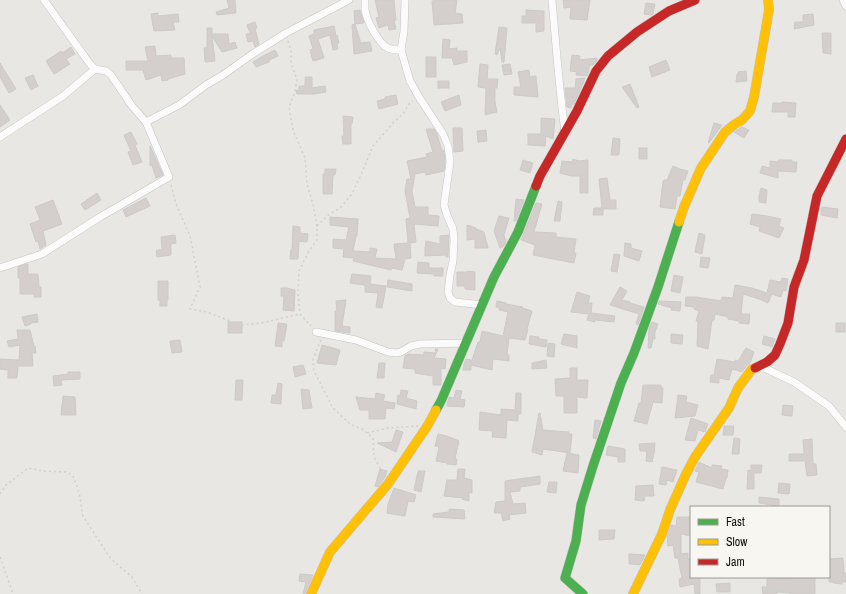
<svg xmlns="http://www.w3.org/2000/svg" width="846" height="594" viewBox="0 0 846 594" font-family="'Archivo Narrow',sans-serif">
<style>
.building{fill:#d4cecc;stroke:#cccbc9}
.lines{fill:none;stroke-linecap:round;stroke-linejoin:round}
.street-casing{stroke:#c4c4c1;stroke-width:8}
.fast-casing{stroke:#c4c4c1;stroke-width:10}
.slow-casing{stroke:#c4c4c1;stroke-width:10}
.jam-casing{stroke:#c4c4c1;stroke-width:10}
.path{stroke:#d0d0cf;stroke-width:1.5;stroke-dasharray:2 3;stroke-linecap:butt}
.street{stroke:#fcfbfb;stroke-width:7}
.fast{stroke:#4caf50;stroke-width:9}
.slow{stroke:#ffc107;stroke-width:9}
.jam{stroke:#c62828;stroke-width:9}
</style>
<rect width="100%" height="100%" fill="#e8e7e4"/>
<g class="building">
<path d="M227,0H235L236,13L217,15L216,12L229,8Z"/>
<path d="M375,0H394L396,20H394L396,29L389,30L388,25L379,28L376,18L379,17Z"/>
<path d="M440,0H457L455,13L462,14L463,23L434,25L432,1Z"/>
<path d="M563,0H590L587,20L570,19L571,7L564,8Z"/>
<path d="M646,3L655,4L653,14L652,15L644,14Z"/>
<path d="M360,10L364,23L355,24L354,11Z"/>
<path d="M526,10L544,11V31L536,32V23H522V16H526Z"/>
<path d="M158,13V16L178,14L179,22H173L175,30L154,31L151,14Z"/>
<path d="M813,14L814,25L794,29L795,22H803V15Z"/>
<path d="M255,22L257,28H255L259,44L255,47L253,41L248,42L246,34L250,33L247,25Z"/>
<path d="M355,24L360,40V43L370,42L372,51L354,54L352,25Z"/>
<path d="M334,26L336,36L337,35L339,43H337L338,49L333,50L330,35L318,39L324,58L313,61L310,50L313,49L309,36L314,34V30Z"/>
<path d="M499,27L507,28L504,62H502L500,48L497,55L495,54Z"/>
<path d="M207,28H212V34H228L229,44L235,42L237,48L222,52L212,36L215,61L205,62L204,48H207Z"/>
<path d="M822,33H831V54L823,53Z"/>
<path d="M443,39L450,40L449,49L457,48V51H467V62L454,65L452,58H442Z"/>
<path d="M155,46L156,56L171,55V58H184L185,74L168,79V80L162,81L161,75L146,80L143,70H126V61H148L145,47Z"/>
<path d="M71,47L75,54L66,59L70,64L54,74L46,61L61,51L62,53Z"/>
<path d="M275,50L278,56L269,60V62L256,67L253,62L263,56Z"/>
<path d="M572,55L580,56L579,60L597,58V61L593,65H590L587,76L576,75L577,72L570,71Z"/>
<rect x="426" y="57" width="10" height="20"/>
<path d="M666,60L670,70L652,77L649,67Z"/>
<path d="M0,63L16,89L9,93L0,77Z"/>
<path d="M480,64L488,65L487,79H498L497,88H495V102L497,112L485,115L486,88L478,87Z"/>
<path d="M510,64L512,74L504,75L502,65Z"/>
<path d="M529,70L530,77L536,76L538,97L514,95V87H521L518,72Z"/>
<path d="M746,71L747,81L736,82L737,74H739L738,72Z"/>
<path d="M33,75L38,86L31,90L25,78Z"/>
<path d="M305,77H312V88L325,86L326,92L314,94H297L296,91L299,90V86H305Z"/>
<path d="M585,78L582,86L574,104H572L571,108L567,107L565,88H575L576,79Z"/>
<rect x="438" y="81" width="11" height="7"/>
<path d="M630,84L639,107L637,108L622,87Z"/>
<path d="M396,95L398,104L379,109L377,101L385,99V97Z"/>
<path d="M459,95L461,105L445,111L441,102Z"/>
<path d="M782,102L796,103L795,117H788V112H772L773,103H782Z"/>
<path d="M0,105L10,120L0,127Z"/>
<path d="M343,116L353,117L352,124H351V144H343L342,136H344Z"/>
<path d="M541,118L555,119L553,139L546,136L545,146L528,145V134H541Z"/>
<path d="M714,123L722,125L709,143H708Z"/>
<path d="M742,127L749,130L744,138L734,132Z"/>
<path d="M453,128H462L463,151L454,152Z"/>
<path d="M426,129H434L437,134L442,151L444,150L445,162L444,171L426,175L425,172L415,174L412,191L415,207H428V215L439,216L438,226L414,224L416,242L410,243L411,258L405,259L402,270L392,268L391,270L353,261L354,258L343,257L344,249L333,248V239L346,240L349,227L330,225V217L358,219L357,236H356L353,251L370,252V248L377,249L375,258L396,259L394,244L408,243L406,219L410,218L405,191L407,179H411L407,161L427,157L426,154L433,152Z"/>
<path d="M486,130L487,141L478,142L477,131Z"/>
<path d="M131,132L137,144L135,145L142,162L133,165L128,152L131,151L124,135Z"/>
<path d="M613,138L620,139L619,155H611Z"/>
<path d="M150,146L163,175L156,178L152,165L150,166Z"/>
<rect x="639" y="148" width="8" height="11"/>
<path d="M573,159L579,161L588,160V193H580V176H571L560,173L562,161L572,162Z"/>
<path d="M523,160L533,163L530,173L520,170Z"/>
<path d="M778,160H792V162H797L796,172L778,171V178L760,173L762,166L770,168V161L778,162Z"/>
<path d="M673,166L680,169L688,171L685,180H683L680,196H677L675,209L660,207L663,181L664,180H667Z"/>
<path d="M325,169H336L335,175H333L332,194H323V174H325Z"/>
<path d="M607,178L610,200H616V209H603V215H593L594,208H602L599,179Z"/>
<path d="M761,188L767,190L766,203L759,202V196Z"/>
<path d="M97,193L101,200L85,210L81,204Z"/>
<path d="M146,198L150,206L126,217L123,210Z"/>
<path d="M516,199L524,200L516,221H514Z"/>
<path d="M53,200L62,224L43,231L46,245L40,249L38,241L36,242L30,224L40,220L35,207Z"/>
<path d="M558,201L562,202L560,221H554Z"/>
<path d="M536,203L542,204L534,232L556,233V237L576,239L574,253H576L574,263L533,255L535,245L521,240Z"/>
<path d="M822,207L838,209L837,218L821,215Z"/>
<path d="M752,214L767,216L781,219L779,226L784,228L779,238L759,231L760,227L750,224Z"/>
<path d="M499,216L509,218L504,235L506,242L503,247L500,248L494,231Z"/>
<path d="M467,225L476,228V229L484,232L488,248H475V239L467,240Z"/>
<path d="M293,226L300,227V233L308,234L307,242L299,241L298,259H290L291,249H292Z"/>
<path d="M699,233L705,235L702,254L695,252Z"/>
<path d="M175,235L176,243L171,244V255L157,257L156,251L162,249L161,237Z"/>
<path d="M449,235L448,257H446V255L425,256V248L426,241L440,244V236Z"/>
<path d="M625,243L631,244V248L642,251L639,261L624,256Z"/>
<path d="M614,254L620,255L617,272L611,271Z"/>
<path d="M701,257L710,258L708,268L700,267Z"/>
<path d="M418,262L429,263V268H443V276H434V274L417,273Z"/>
<path d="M26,264H28V274H38L39,287H41V297H34V294H20V278H18V267Z"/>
<path d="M467,271L475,272V290L465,289V286H457V272H467Z"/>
<path d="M352,274L371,276L370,284L386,286L382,308L376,307L378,293L365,292V285L350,283Z"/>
<path d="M674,275L683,277L680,293L671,291Z"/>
<path d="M782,278L788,279L786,291L783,290L781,297L771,294H772L768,303L759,299L743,294L741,314H750L749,324L739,323V321L728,319V317L715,314L714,320H712L708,349L697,346L698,321H696L699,311L694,309V307L685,306L686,297H696L721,301L722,297L733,298L735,285L752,288L767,293L770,280L781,282Z"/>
<path d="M388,280L412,284V291L387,287Z"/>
<path d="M158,281H168V300H167V306H160V300H158Z"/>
<path d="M620,287L627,291L622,300L630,302V303L644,307L638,325L636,324L639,314L610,305Z"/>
<path d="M281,288H287L295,290L294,311L283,310L284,296H281Z"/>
<path d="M577,292L590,296L588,303H592L591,313L615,316L614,322L595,320V322L587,320L589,314L571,312Z"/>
<path d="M346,300L342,326L350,327V333L335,331V311H337L336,301Z"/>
<path d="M497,301L506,303V304L523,307L522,308L532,311L527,329H528L525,340L509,338L507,354L509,355V361L493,359L492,370L471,365V370H463L464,364L466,359L471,360V363L478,342H480L482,331L503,336L508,312L499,310L500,308L496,307Z"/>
<path d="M659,301L681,302L680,311L671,310L672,308L658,304Z"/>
<path d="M37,314L38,322L31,323V324L25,326L22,317Z"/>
<rect x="228" y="322" width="14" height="11"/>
<path d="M652,322L658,324L655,332V339H653L651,348H648L649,328Z"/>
<path d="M278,323L287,324L284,341H282V347L275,346Z"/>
<rect x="836" y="323" width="9" height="9"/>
<path d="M17,330H30L34,346H35L36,353H32L33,366H18L17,378H8V370L0,369V359L19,360L20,345L9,347L7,341L18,339Z"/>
<path d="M564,334L577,336V348L561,344Z"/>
<path d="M671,334L683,335L682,344L671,343Z"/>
<path d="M530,336L539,337V339L547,340L546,347L529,344Z"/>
<path d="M764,336L775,339L772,347L762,344Z"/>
<path d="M180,340L182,352L172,353L170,341Z"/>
<path d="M548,343L555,344L554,357L547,356Z"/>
<path d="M322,345L340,350L336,365L317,363Z"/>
<path d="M746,348L754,352L750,363L747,365L742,372L732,369L729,380L719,378V383L710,382L711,375H714L717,359L735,362V360L738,361Z"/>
<path d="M435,349H438L434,358L446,359L445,369L441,368V385H433V376L415,373V369L403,368L405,356L408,354L424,355V352L436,353Z"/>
<path d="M546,360L547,368L532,369V363Z"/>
<path d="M379,363H385L384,378H377Z"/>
<path d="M303,365L306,374L295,377L293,367Z"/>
<path d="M570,368H577V380H588L587,398L577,397V413H564V396H556L555,379L570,378Z"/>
<path d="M68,372H80V379L61,380L62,385L54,386L53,376L68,374Z"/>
<path d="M236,380H243L242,400H235Z"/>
<path d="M278,383L282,384L281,404L271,403L272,395H276Z"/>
<path d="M643,385H661V388H663L662,403L653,402L647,424L634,421L639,403H641Z"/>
<path d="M301,389L309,390L312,408L303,409Z"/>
<path d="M401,390L408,391L406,398L417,401L416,409L397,404L398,395L400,396Z"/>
<path d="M456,390L462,391L460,399L465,400L464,407L447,406V405L449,397L454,398Z"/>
<path d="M376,393L385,395L383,401L395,403L394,409L386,408L385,419H369V410H360L356,397L375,399Z"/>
<path d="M516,393H521V414H518V421L507,420L506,438L492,437L493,431L479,430L480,412L501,415V409L515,410Z"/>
<path d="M678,395L687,396L686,402L698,405L695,416L675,418Z"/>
<path d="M63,396L75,397L76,415H61Z"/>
<path d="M783,405L793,406L792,416L782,415Z"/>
<path d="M539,413H540L543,430L569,432V434H572L570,453L543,449L542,455L532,452Z"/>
<path d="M691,418L708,424L705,432L698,430L695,441L685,440Z"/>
<path d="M595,420L601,421L596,439L593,438Z"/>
<path d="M724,426H734L733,435H723Z"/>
<path d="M396,430L403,432L396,452L377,443L392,442Z"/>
<path d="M438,434L447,436L459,441L455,459H457L456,465L447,464V463L436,461L439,447L435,446Z"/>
<path d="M734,438L740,439L739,454H732Z"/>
<path d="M812,439L813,464H816L817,475L807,476L805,461H789V454H804L803,440Z"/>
<path d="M655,443L654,454L652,462L646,461L647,451H640L639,444Z"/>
<path d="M608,446L625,449V462H618V457L606,455Z"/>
<path d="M567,453L579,455L578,473L563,471Z"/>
<path d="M699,462L712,468V465L722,466L721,469L728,470L727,478H726L723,489L696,482L699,472L695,471Z"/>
<path d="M751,465H762L761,473H754V489H747L748,470L751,471Z"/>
<path d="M662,467L677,470L673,482L667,480L666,485L659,484Z"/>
<path d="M380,469L387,471L385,477L378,487L375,486Z"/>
<path d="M458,469H465L464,478L472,480V493L469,492V501L462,499L463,498L444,496L447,480H457Z"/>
<path d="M418,471H425L421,492L414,490Z"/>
<path d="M540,476V484L520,487V491L510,492L513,504L525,503L526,513L509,515L510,519L503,521L501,513H494L496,502L505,501V481Z"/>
<path d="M549,482H557L556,493L547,492Z"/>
<path d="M779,483L790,484L789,494L778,493Z"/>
<path d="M653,485L654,496H645L644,501L635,500L636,486Z"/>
<path d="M394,488L416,495L414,502L408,501L405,516L387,513L388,504Z"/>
<path d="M759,497L779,499V507H772V505L759,503Z"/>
<path d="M449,509L464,510L465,519L433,517V514L449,512Z"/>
<path d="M677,517H691V536L681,534V554L688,553V559L691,558V577H700V594H695L694,584L680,587L679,579L682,578L678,558H675L673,545L668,546L667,537L671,525L676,526Z"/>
<path d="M599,530H615L614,539L599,540Z"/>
<path d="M629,554L645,555L640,565L632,564H629Z"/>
<path d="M843,558L844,573H846V582H842V584L833,583V582H829V559Z"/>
<path d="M300,574L313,575L305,594H303L306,582L299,581Z"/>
<path d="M791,577H815V594H790V593L777,592V594H763L762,587H767V579L791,578Z"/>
<path d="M730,583V592H717L716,584Z"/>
</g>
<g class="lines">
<g class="street-casing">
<g id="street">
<path d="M44,0L90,64L95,69L106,71L111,75L132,106L146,122L179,105L206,85L223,75L251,55L286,33L349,0"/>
<path d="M365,0C365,3 365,7 365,10C367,21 378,43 388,48C392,50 396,50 401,50"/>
<path d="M405,0L404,31L401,50L410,81L419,97L443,134L448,146L450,162L444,205L447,215L453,229L454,240L453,261L450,275L448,292L450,298L455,302L483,305"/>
<path d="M552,0C556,44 559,88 565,132"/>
<path d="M843,0L846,6"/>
<path d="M0,137L63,96L95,69"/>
<path d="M0,268L42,254L100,217L169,177L146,122"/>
<path d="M316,332L356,340L388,352L396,353L401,352L411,346L420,344L467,343"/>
<path d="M760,366L794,382L829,406L846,427"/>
</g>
</g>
<g class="fast-casing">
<g id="fast">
<path d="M436,410L441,401L494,277L518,232L536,186"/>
<path d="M583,594L565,578L576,541L581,505L593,466L621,383L634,353L658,287L679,222"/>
</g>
</g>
<g class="slow-casing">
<g id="slow">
<path d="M679,222L684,207L701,168L725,132L735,124L742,120L750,111L754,97L769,10L768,0"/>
<path d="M311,594L330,552L388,484L428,425L436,410"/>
<path d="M633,594L662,534L670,510L686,474L695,457L729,408L738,388L752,369L755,368"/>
</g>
</g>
<g class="jam-casing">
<g id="jam">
<path d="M536,186L540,176L577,111L596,71L608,56L637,32L669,11L695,0"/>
<path d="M755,368L767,362L775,355L780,344L788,323L794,287L804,260L817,196L846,139"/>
</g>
</g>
<g class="path">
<path d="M288,41L291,51V63L297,80L295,92L289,107L293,130L305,158L307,184L313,204L317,226V240L309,251L299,271L298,293L300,314L311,326"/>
<path d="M171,185L176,204L190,236L200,287L190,309L207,312L240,325L261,323L300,314"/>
<path d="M317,226L327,216L340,208L352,194L360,177L373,146L394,122L403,114L409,104L413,101"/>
<path d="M321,340L313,359L314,371L329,400L332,407L350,424L362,429L373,438L374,457L384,475"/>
<path d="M367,433L388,428L418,426"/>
<path d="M0,494L5,486L28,468L42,471L67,472L73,476L78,489L80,497L83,516L110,558L132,577L142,594"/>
<path d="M0,557L13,594"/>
</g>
<use href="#street" class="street"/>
<use href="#fast" class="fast"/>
<use href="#slow" class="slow"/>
<use href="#jam" class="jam"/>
</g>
<rect x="690" y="506" width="140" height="72" fill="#f7f6f0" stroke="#9b9a96"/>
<rect x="698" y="519" width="20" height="6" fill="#4caf50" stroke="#9b9a96"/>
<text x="726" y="526" font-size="12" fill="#10100e">Fast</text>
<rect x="698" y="539" width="20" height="6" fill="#ffc107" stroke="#9b9a96"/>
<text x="726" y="546" font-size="12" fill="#10100e">Slow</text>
<rect x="698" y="559" width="20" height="6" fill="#c62828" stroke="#9b9a96"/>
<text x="726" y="566" font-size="12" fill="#10100e">Jam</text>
</svg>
